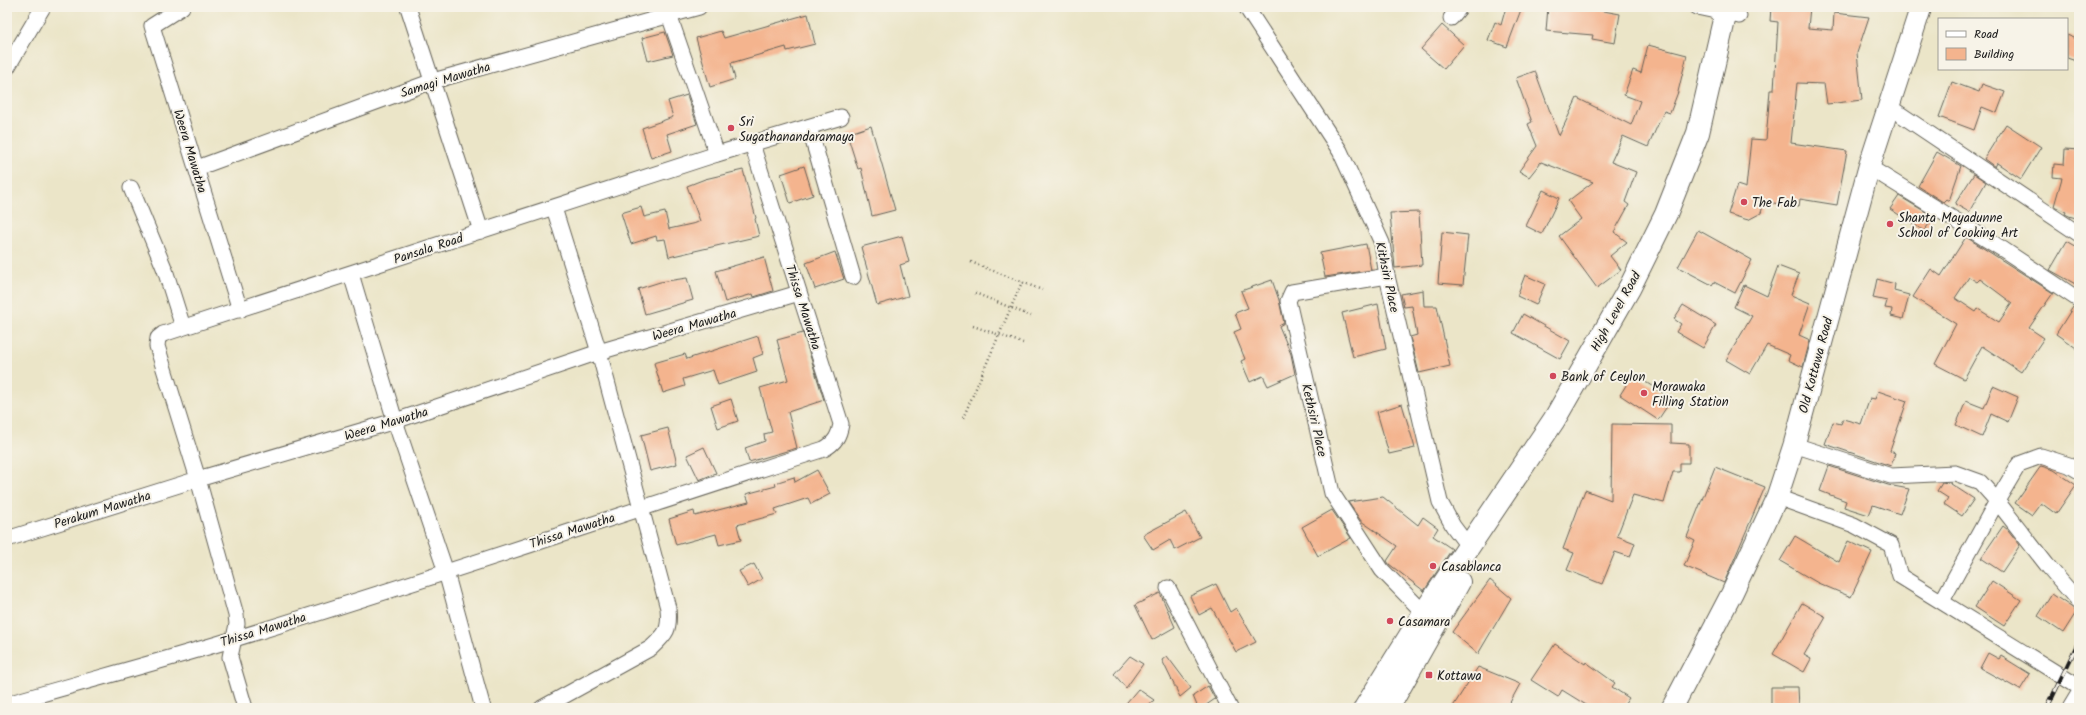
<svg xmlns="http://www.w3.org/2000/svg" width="2086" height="715" viewBox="0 0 2086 715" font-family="Kalam,sans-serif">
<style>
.building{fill:#f4b48e;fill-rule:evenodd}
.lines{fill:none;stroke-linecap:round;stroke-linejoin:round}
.street-casing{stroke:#646258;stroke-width:17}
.secondary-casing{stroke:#646258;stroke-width:23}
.highway-casing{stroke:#646258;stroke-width:24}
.path{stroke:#646258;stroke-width:2.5;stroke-dasharray:1 3;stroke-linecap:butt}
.street{stroke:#fff;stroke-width:15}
.secondary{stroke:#fff;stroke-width:21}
.highway{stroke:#fff;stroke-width:22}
.rail-casing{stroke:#1c1c1c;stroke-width:4.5}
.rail{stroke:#f7f3e8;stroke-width:3;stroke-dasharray:9;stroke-linecap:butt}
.poi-dot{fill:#d1495b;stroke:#f7f3e8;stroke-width:1.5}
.labels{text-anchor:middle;stroke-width:4;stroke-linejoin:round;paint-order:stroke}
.street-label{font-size:13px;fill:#1c1c1c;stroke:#f7f3e8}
.poi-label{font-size:13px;fill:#1c1c1c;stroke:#f7f3e8;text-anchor:start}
</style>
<rect width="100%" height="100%" fill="#f7f3e8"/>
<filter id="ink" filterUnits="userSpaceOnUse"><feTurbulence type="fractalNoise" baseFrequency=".025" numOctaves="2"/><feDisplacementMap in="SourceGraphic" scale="8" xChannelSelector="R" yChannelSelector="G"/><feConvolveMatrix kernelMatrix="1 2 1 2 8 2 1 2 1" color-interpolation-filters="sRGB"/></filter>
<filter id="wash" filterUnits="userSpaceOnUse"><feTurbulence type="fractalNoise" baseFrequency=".012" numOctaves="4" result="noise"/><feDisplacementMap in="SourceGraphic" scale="16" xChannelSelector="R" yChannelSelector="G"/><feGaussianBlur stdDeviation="0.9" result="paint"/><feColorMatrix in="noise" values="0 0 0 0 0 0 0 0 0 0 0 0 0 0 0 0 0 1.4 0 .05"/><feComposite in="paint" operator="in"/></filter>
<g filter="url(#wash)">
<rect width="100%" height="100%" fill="#ebe5c8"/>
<g id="blocks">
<g class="building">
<path d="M1506,7H1522L1507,47L1488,40L1495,22L1501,25Z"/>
<path d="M1548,7H1581L1620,14L1615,43L1592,39L1593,35L1546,31Z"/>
<path d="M1771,7H1810L1808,28L1833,30L1834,13L1869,17L1857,53L1862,100L1827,104L1824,84L1797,83L1791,143L1847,151L1837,205L1800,199L1799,206L1764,202L1761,213L1748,220L1728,214L1737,185L1746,188L1751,139L1766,140L1770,90H1774L1778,22L1770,21Z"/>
<path d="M808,14L815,44L787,51L786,47L731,63L735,79L710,87L696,38L721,31L724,38Z"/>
<path d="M1442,25L1464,45L1444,69L1421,49Z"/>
<path d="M665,32L673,55L648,61L642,38Z"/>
<path d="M2067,35L2079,40V62L2067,58Z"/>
<path d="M1648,45L1687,55L1678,92L1670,113L1664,111L1648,147L1623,136L1611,162L1636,172L1625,202L1629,205L1614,232L1627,242L1610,256L1621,270L1597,288L1559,236L1581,219L1568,201L1593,182L1541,162L1529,177L1519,171L1537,146L1528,124L1532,122L1516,78L1535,71L1559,136L1577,98L1631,125L1640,101L1624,95L1633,70L1641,73Z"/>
<path d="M1952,82L1979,92L1982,84L2005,92L1997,113L1982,107L1974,130L1939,117Z"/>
<path d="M687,95L697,124L667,134L672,151L651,158L642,128L673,117L668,101Z"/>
<path d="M2006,124L2041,147L2021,179L1997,163L1995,167L1984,159Z"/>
<path d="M871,126L895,210L872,216L861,168L858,169L847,134Z"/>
<path d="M2065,149L2079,150V219L2069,216L2065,214L2066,212L2054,206L2062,178L2053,177L2054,164L2064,165Z"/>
<path d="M1937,152L1961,166L1949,201L1946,199L1943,202L1918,186Z"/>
<path d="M804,166L813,195L790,203L781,174Z"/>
<path d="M743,170L756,218L755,219L759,236L669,257L665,239L657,240L656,236L631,244L621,213L641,207L644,217L665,212L669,229L696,223L700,221L687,186L705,179Z"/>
<path d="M1974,174L1986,182L1969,212L1955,204Z"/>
<path d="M1543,190L1559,198L1542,234L1526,226Z"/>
<path d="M1899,196L1934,217L1924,231L1890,209Z"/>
<path d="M1419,212L1422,265L1395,268L1390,213Z"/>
<path d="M1698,230L1752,260L1735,293L1714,282L1712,285L1678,267Z"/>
<path d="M1442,232L1468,235L1463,285L1438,283Z"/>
<path d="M902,236L909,262L900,265L908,296L877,305L861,247Z"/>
<path d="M1966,237L2053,293L2029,328L2044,338L2021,372L1982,346L1964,379L1935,364L1956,324L1913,297L1931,269L1941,276ZM1969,277L1977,282L1980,279L2012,303L1999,322L1978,309L1976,312L1955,298Z"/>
<path d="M2067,241L2079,248V286L2050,270Z"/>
<path d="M1366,244L1371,270L1325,277L1320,253Z"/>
<path d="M835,252L844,279L815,289L806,263Z"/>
<path d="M764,257L773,291L754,297L753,294L725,302L716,271Z"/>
<path d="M1778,266L1799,274L1791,295L1810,303L1799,335L1810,340L1803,367L1788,360L1790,355L1767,345L1750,374L1726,360L1752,316L1734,307L1744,285L1767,296Z"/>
<path d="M1525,275L1545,284L1536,305L1517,296Z"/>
<path d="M687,278L693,300L645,314L638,289L660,282Z"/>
<path d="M1877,279L1895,284L1894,291L1909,295L1903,319L1891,316L1892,309L1885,308L1887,301L1873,298Z"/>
<path d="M1272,280L1279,300L1284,323L1279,326L1291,354L1295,374L1268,386L1263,376L1250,382L1241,361L1245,359L1234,332L1241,329L1235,313L1248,308L1241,291Z"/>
<path d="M1423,290L1424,306H1437L1450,366L1419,373L1410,337L1417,335L1412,306L1404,307L1401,294Z"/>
<path d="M1378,304L1386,349L1353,357L1342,313Z"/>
<path d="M1683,305L1716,325L1703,348L1676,332L1681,324L1674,319Z"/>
<path d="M2073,307L2079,309V350L2056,334Z"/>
<path d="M1523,314L1570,341L1560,359L1513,333Z"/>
<path d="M803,333L824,400L788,412L797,448L749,462L745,448L765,441L764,434L772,432L760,388L788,380L777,340Z"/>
<path d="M758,336L763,354L753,358L757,372L718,385L713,370L683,379L685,386L663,393L654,363L685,354L687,359Z"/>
<path d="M1633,374L1672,399L1658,420L1620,395Z"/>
<path d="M1993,386L2018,397L2008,422L1991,414L1982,437L1956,425L1966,401L1984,408Z"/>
<path d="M1878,391L1907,401L1890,451L1895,453L1891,466L1825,444L1833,422L1841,424L1843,419L1861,424L1870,398L1875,399Z"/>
<path d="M731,399L738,421L718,428L711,406Z"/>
<path d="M1402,404L1415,448L1389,454L1377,412Z"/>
<path d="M1612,424L1671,425V443L1689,444V463H1680V472H1673L1664,503L1633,495L1617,536L1635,543L1630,557L1615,552L1602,584L1567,570L1574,553L1563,549L1585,490L1611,500Z"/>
<path d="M668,428L677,464L650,471L641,435Z"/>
<path d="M704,447L716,473L699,480L687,455Z"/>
<path d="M1829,466L1888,485L1909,489L1900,514L1873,505L1869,515L1844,507L1846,501L1820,491Z"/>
<path d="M2041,466L2054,470L2076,485L2056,514L2041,503L2032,515L2015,503Z"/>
<path d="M1715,467L1765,487L1724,583L1684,566L1695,541L1687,537Z"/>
<path d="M817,470L830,494L811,504L808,498L775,509L777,514L737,525L741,540L719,545L716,534L676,545L669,519L694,511L695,516L749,502L746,494L776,486L775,483L794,477L795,482Z"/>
<path d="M1948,482L1974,499L1962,516L1944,504L1948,498L1937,491L1942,483Z"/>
<path d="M1383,497L1418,525L1423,517L1438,528L1433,536L1452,549L1424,591L1389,564L1387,561L1397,546L1361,521L1348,502Z"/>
<path d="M1332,510L1351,538L1318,556L1302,527Z"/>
<path d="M1186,512L1200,537L1175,550L1170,540L1153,550L1143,535Z"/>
<path d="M2003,526L2008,530L2020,545L2002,572L1981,558Z"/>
<path d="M1795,536L1839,562L1848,541L1872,552L1851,597L1818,583L1780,561Z"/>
<path d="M754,564L762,579L748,587L739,571Z"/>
<path d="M1490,580L1511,598L1478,654L1452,632Z"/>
<path d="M1992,581L2021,600L2004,626L1975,607Z"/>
<path d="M1216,584L1230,612L1236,608L1256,642L1236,652L1212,608L1199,615L1190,596Z"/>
<path d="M1160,593L1175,627L1152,640L1135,605Z"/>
<path d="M2052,594L2077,611L2063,633L2038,616Z"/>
<path d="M1802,603L1826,617L1804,655L1811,659L1804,672L1773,654Z"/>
<path d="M1555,644L1585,664L1586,662L1615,683L1612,687L1629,698L1622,708H1591L1562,690L1558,697L1531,680Z"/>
<path d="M1988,653L1999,659L2001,656L2030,674L2020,690L1980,668Z"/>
<path d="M1130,656L1143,664L1126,688L1114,674Z"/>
<path d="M1167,656L1191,688L1180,697L1162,660Z"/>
<path d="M1478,667L1520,684L1507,708H1452Z"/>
<path d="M1208,686L1215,699L1202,708H1198L1193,696Z"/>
<path d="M1771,687H1798L1799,708H1771Z"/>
<path d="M1138,689L1154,700L1147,708H1122Z"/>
</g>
</g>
</g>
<g filter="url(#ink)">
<use href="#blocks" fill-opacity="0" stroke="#646258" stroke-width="1"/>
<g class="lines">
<g class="street-casing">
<g id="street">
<path d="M182,7L152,26L240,310"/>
<path d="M408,7L481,231"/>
<path d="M1246,7L1340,151L1382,243L1387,276L1440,502L1453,526L1468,546"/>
<path d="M1697,7L1739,16"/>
<path d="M669,15L717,154"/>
<path d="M1451,18L1460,7"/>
<path d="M7,68L43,7"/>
<path d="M1888,106L2079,234"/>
<path d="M809,127L853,277"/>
<path d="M1869,167L2004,250L2079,300"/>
<path d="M197,168L433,81L699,7"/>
<path d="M131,188L165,270L183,327"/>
<path d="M351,274L395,421L446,572L483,708"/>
<path d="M1387,276L1292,292L1288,301L1332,493L1382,570L1424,613"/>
<path d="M1794,445L1891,476L1955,473L1980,482L1997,501L1942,601"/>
<path d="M2079,471L2069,465L2041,456L2019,464L1997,501L2047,565L2079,602"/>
<path d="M1777,497L1854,525L1891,545L1900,576L2079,687"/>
<path d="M7,539L198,479L157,346L158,338L163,334L717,154L841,117"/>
<path d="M1168,588L1230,708"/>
<path d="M7,704C83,682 159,662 234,639C432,579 627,512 824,449C835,443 839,436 841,424L752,144"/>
<path d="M245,708L230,657L237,624L236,615L198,479L395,421L599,352L799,293"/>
<path d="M542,708L651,648C667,633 670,630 668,608L599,352L554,208"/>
<path d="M2070,708L2079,693"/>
</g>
</g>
<g class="secondary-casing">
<path id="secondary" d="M1672,708L1732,593L1777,497L1794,445L1869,167L1921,7"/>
</g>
<g class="highway-casing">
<g id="highway">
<path d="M1365,708L1424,613L1554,420L1630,287L1666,214L1698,133L1727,7"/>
<path d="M1388,708L1459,582"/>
</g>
</g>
<g class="path">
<path d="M971,262L1042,290"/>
<path d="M975,293L1031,316"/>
<path d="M973,326L1023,343"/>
<path d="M963,418L1022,282"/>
</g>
<use href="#street" class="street"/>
<use href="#secondary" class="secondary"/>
<use href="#highway" class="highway"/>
<g class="rail-casing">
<path id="rail" d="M2047,708L2079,641"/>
</g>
<use href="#rail" class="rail"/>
</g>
</g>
<g class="poi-dot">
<circle cx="731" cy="128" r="4"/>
<circle cx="1744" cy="202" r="4"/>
<circle cx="1890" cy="224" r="4"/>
<circle cx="1553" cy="376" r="4"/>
<circle cx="1644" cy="393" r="4"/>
<circle cx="1433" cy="566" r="4"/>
<circle cx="1390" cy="621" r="4"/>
<rect x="1425" y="671" width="8" height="8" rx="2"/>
</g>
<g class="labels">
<g class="street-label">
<text transform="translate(445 79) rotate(-17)" y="5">Samagi Mawatha</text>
<text transform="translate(191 151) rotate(73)" y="5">Weera Mawatha</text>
<text transform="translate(428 248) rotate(-18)" y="5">Pansala Road</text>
<text transform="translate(1388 277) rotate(78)" y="5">Kithsiri Place</text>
<text transform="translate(804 307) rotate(72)" y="5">Thissa Mawatha</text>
<text transform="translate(1615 311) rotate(-61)" y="5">High Level Road</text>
<text transform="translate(694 324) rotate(-16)" y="5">Weera Mawatha</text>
<text transform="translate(1815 365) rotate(-75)" y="5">Old Kottawa Road</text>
<text transform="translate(1315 420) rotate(77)" y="5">Kethsiri Place</text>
<text transform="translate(386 423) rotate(-17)" y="5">Weera Mawatha</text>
<text transform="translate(102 509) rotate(-17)" y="5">Perakum Mawatha</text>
<text transform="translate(572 530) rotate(-18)" y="5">Thissa Mawatha</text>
<text transform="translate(263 629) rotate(-17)" y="5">Thissa Mawatha</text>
</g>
<g class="poi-label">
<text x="739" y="126">Sri<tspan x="739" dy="15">Sugathanandaramaya</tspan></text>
<text x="1752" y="207">The Fab</text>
<text x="1898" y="222">Shanta Mayadunne<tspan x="1898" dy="15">School of Cooking Art</tspan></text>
<text x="1561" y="381">Bank of Ceylon</text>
<text x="1652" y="391">Morawaka<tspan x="1652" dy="15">Filling Station</tspan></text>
<text x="1441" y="571">Casablanca</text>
<text x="1398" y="626">Casamara</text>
<text x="1437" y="680">Kottawa</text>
</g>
</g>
<rect width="2086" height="715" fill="none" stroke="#f7f3e8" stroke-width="24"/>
<rect x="1938" y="18" width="130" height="52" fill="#f7f3e8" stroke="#9f9d96"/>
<rect x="1946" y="31" width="20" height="6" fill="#ffffff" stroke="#9f9d96"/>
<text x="1974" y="38" font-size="12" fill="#1c1c1c">Road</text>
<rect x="1946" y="48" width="20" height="12" fill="#f4b48e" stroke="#9f9d96"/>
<text x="1974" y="58" font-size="12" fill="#1c1c1c">Building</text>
</svg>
